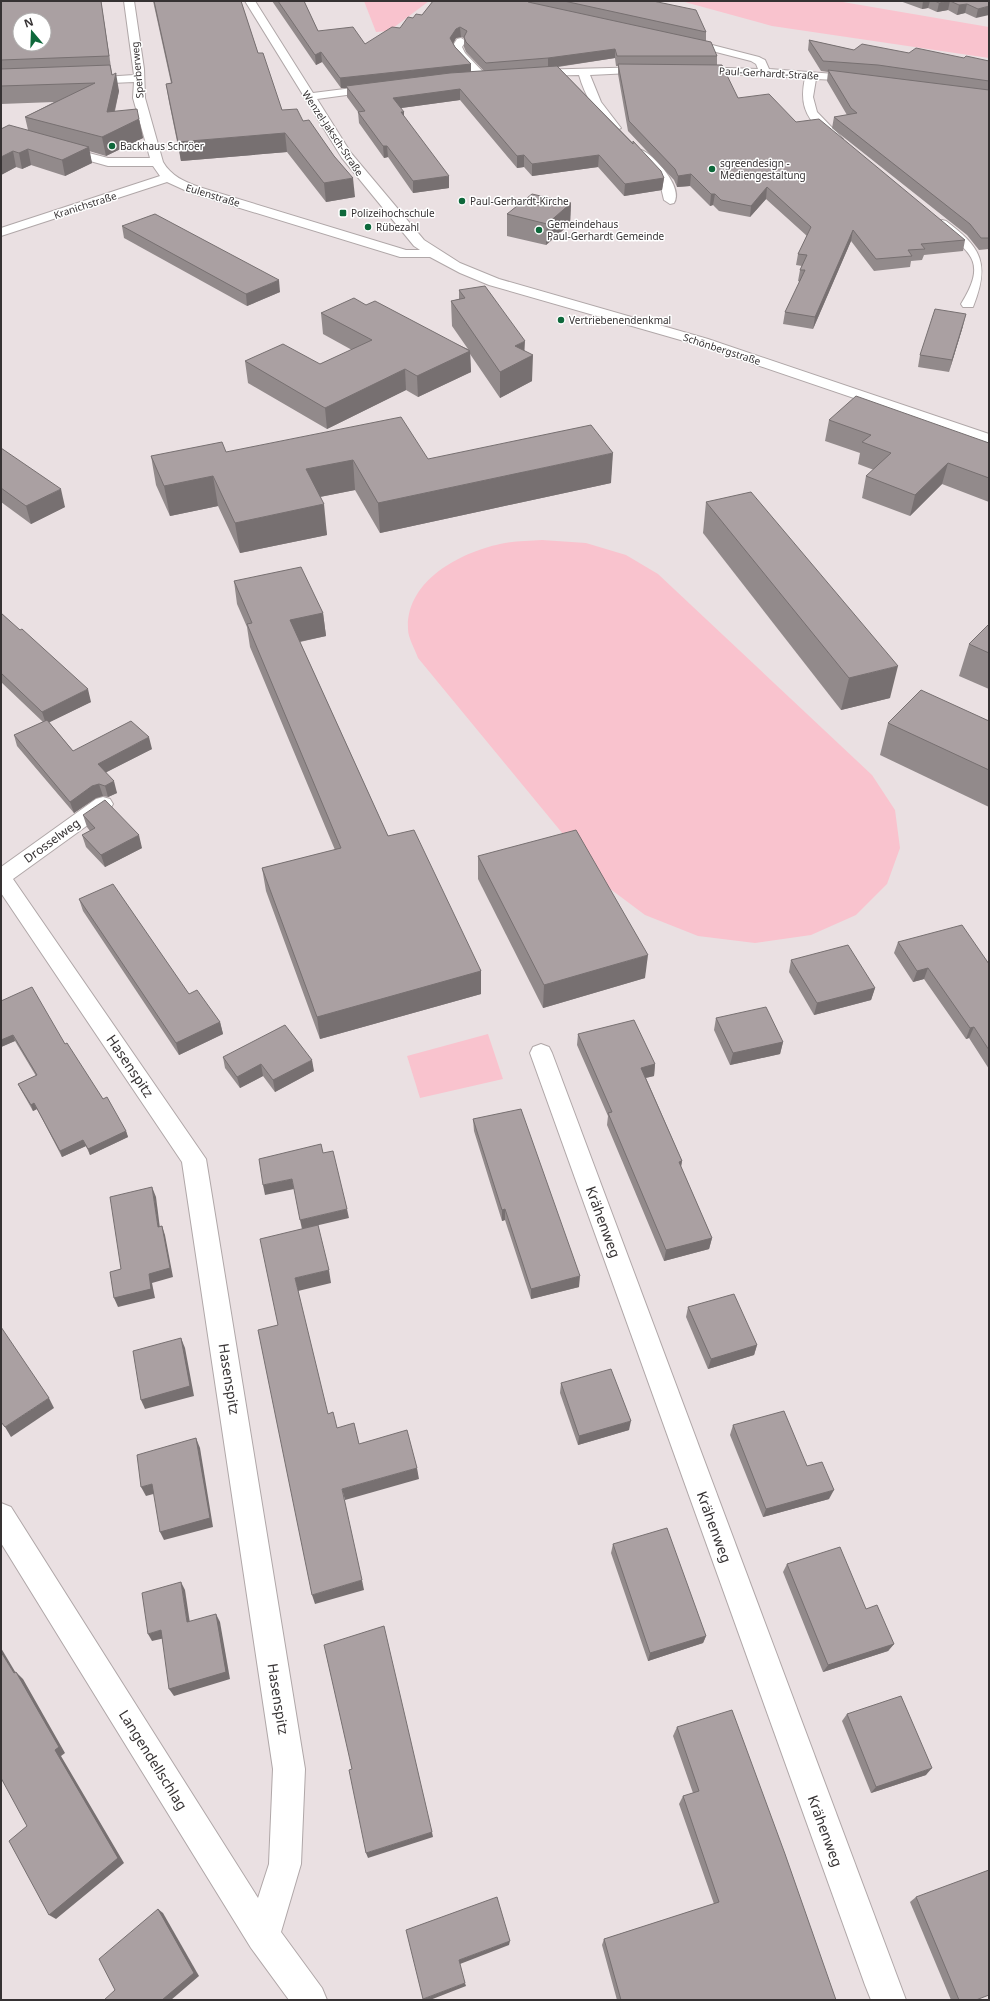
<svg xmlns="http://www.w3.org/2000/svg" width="990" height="2001" viewBox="0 0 990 2001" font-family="'Noto Sans',sans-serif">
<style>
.green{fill:#f9c3ce}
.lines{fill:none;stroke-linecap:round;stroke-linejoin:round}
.minor-casing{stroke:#b0a7a8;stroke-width:2}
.minor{fill:#fff;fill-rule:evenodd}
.wall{fill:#928a8b;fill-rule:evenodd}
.shaded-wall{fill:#777071}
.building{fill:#aaa0a2;stroke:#777071;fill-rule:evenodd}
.poi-dot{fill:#0e683b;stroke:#fff;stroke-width:1.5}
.labels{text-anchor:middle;stroke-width:3;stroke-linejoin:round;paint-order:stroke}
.far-street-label{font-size:10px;fill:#363233;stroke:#fff}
.far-poi-label{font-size:10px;fill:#363233;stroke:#fff;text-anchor:start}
.street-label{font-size:12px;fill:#363233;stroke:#fff}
.near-street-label{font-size:14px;fill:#363233;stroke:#fff}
</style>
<rect width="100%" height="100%" fill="#eae0e2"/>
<g class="green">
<path d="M364,1H429L389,31L376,32Z"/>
<path d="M681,1H837L989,27V58L772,26Z"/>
<path d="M542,540L586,543L626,555L658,574L872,775L895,810L900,848L887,884L856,915L811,935L755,943L698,936L645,915L605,885L418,658C415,649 408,638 408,629C406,581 459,553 500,544C513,541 528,541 542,540Z"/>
<path d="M488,1034L503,1079L420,1098L407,1056Z"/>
</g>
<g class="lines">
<g class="minor-casing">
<g id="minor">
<path d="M124,1H134L144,69L145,98L163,162C171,176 185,182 199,187L406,250H420L414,246L342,158L245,1H255L313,93L376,85L380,86L382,88L380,90L376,91L317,99L351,153L424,240L460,263L499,279L708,339L989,434V444L698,345L489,285L460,273L430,257H400L191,193L167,182L1,236V228L160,176L153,166H108L58,152L56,150L62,146L108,158H150L133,98L134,82L88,84L83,81L88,78L134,75Z"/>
<path d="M461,38L466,41L462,47L465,53L486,75L487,77L486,79H478L456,56L452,47L457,39Z"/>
<path d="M685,38L759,57L765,60L769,69L861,76L862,78L857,81L816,79L813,97L817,112L843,139L837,142C831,141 826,136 822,132C804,116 800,101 805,78L691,72L690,70L695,67L758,69L756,64L751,61L681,43L680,41L681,39Z"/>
<path d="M647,67L652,70L651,72L590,75L601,102L621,128L615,131L611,130C596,114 585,96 579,75L534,76L529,73L534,70Z"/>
<path d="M641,150C654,154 684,188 674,203L670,204L664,200L659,179L635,154Z"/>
<path d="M942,220L946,221C982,248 990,264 973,307H963L961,304C987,262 972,253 938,227L936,224L938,221Z"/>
<path d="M103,797L110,799L113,804L110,809L13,879L206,1159L305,1769L301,1864L281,1932L322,1988L327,2000H289L251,1948L1,1543V1503L11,1507L258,1898L269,1864L273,1769L182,1162L1,893V867L96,799Z"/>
<path d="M541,1044L549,1047L552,1053L906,2000H871L865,1985L530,1053L533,1047Z"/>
</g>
</g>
<use href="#minor" class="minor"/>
</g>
<g class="wall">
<path d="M1,1H101L112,75L119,91L115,111L139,119L143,138L106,156L89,151L92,163L65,176L31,165L22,169L16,167L1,175V129L28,130L25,117L54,102L1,104Z"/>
<path d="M153,1H241L258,53L282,110L303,121L355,197L326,202L287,152L181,161L169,102L166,84L171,83Z"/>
<path d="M272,1H304L318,31L365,44L400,28L413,18L422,15L433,1H653L706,32V41L717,56V65L738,98L796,122L965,240L963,251L924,255L922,260L911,261L910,267L874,271L851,241L813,329L783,324L785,312L800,282L798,281L800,270L802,266L796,265L798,254L807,236L766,199L750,217L719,211L713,205L710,206L690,186L677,187L674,180L628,131L618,74V66H616L615,58L558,67L633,143V141L664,178L662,190L624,196L598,167L532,176L524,167L517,168L460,100L401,108L404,117L449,188L413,193L388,157L384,158L359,123L358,112L347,97V88H341L322,62L316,65ZM461,37L464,38V47L466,52L484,71L471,72V64L455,47L453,43L456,38Z"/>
<path d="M891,1H989L976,18L965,13L957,15L948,10L937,12L928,8L922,9L900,1L894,2Z"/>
<path d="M809,40L854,50L909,53L989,61V249L979,250L967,235L832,128L834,117L847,115L827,81L828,72L821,71L808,50Z"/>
<path d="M571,203L570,224L546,245L507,236V214Z"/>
<path d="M122,226L280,292L247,306L124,238Z"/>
<path d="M459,290L525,351L532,381L500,398L470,354L471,372L418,397L406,390L327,429L248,383L245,361L320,364L352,350L323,334L321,313L366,305L468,349L452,326L451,301L459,299Z"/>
<path d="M963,326L949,372L918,367L920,355Z"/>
<path d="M829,420L989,443V502L942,484L910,516L862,498L866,476L874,470L858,464L860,453L825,441Z"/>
<path d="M1,448L65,507L31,524L1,502Z"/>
<path d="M226,452L428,459L611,483L380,533L355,490L320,497L327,535L240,553L218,506L170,516L156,485L151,456Z"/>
<path d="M706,502L890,698L841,710L703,533Z"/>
<path d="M234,581L323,613L326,636L300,642L388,836L481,971V994L320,1039L266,891L262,868L335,850L250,647L247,627L237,604Z"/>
<path d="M1,613L91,702L49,722L73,751L152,749L106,772L117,793L108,797L103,796L96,798L74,813L17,746L14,735L43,722L1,682Z"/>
<path d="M989,624V689L959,676L969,644Z"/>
<path d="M989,721V807L880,755L888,723Z"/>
<path d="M83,815L142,848L105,867L86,847L82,835L90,831L87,827Z"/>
<path d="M478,856L645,978L543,1008L478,879Z"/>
<path d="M79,899L220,1022L223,1034L179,1055L83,911Z"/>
<path d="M898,942L989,964V1069L969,1038L966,1039L924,979L913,982L894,953Z"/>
<path d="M791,960L875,988L871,1000L814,1015L789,972Z"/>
<path d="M1,1001L65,1044L103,1099L126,1131L128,1137L90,1155L86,1146L62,1157L37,1109L33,1111L21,1090L18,1084L36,1076L15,1041L1,1047Z"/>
<path d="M716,1018L783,1042L780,1054L730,1065L714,1030Z"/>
<path d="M578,1034L655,1064L654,1076L646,1078L682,1161L681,1167L712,1238L709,1249L664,1261L607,1125L608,1116L577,1045Z"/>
<path d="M223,1057L314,1071L275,1092L263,1076L240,1088L225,1068Z"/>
<path d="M473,1119L579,1287L531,1299L505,1220L502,1221L474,1131Z"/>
<path d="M688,1307L757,1345L754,1355L708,1369L686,1317Z"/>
<path d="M561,1383L629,1430L578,1445L560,1393Z"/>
<path d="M733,1425L807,1466L829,1499L763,1517L730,1435Z"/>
<path d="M613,1544L706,1636L703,1643L648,1661L611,1553Z"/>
<path d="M787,1564L866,1609L894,1644L888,1651L823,1672L783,1572Z"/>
<path d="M847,1714L926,1775L871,1793L842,1721Z"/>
<path d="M677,1727L836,2000H617L602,1945L604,1939L714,1904L679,1804L683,1796L693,1793L673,1736Z"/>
<path d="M916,1897L976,2000H951L910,1902Z"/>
</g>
<g class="shaded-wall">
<path d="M101,1L112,74L109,56Z"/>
<path d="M526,1H532V4Z"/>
<path d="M923,1H930L928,8L922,9Z"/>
<path d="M950,1L948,10L937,12L939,3Z"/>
<path d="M967,4L965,13L957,15L959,5Z"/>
<path d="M989,6V15L976,18L978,9Z"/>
<path d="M460,27L461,37L456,38L451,48L450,38L456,29Z"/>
<path d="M615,49V58L548,68V58Z"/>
<path d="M321,52L322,62L316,65L315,55Z"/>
<path d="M471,64V74L346,86L347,88H341L340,78Z"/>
<path d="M110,65L113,84L116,73L119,91L110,130L107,112Z"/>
<path d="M460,89V100L394,109L393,98Z"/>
<path d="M401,112H404V124Z"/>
<path d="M139,119L143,138L106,156L102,137Z"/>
<path d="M285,133L287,152L181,161L178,142Z"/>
<path d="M383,146H387L388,157L384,158Z"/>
<path d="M89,147L92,163L65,176L62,160Z"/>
<path d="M28,149L31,165L22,169L19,153Z"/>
<path d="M13,151L16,167L1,175V157Z"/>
<path d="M524,155V167L517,168V156Z"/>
<path d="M599,155L598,167L532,176V164Z"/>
<path d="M691,174L690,186L677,187L678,176Z"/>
<path d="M449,176V188L413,193V181Z"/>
<path d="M353,178L355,197L326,202L324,183Z"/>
<path d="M664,178L662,190L624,196L625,184Z"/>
<path d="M767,187L766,199L750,217L751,206Z"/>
<path d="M711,194H715L713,205L710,206Z"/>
<path d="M571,203L570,224L546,245L547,224Z"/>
<path d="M853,230L851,241L813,329L815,317Z"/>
<path d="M279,280L280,292L247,306L246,294Z"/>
<path d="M966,314L963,326L949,372L952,360Z"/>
<path d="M525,341L524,359L533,355L532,381L500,398V372L515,346Z"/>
<path d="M470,351L471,372L418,397L417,376Z"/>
<path d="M405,369L406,390L327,429L325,408Z"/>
<path d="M613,453L611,483L380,533L378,503Z"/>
<path d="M353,460L355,490L309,499L306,469Z"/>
<path d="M948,463L942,484L910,516L915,495Z"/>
<path d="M213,476L218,506L170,516L164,486Z"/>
<path d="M61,489L65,507L31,524L26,506Z"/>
<path d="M324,504L327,535L240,553L235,523Z"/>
<path d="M323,613L326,636L293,643L290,620Z"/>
<path d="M898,666L890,698L841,710L849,678Z"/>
<path d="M88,689L91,702L46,724L42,712Z"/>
<path d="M149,737L152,749L101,775L98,764Z"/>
<path d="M114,781L117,793L108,797L105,786Z"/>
<path d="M99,784L103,796L96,798L74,813L70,802L92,786Z"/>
<path d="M139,835L142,848L105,867L101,855Z"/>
<path d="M648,955L645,978L543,1008L544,985Z"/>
<path d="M928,968L924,979L913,982L917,971Z"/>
<path d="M481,971V994L320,1039L317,1017Z"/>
<path d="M875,988L871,1000L814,1015L817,1003Z"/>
<path d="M220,1022L223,1034L179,1055L176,1043Z"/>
<path d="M974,1027L969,1038L966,1039L970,1028Z"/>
<path d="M13,1035L15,1041L1,1047V1040Z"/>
<path d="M783,1042L780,1054L730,1065L733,1053Z"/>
<path d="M312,1060L314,1071L275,1092L273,1080Z"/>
<path d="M261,1064L263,1076L240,1088L237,1077Z"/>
<path d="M655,1064L654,1076L640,1079L641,1068Z"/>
<path d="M34,1103L37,1109L33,1111L31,1105Z"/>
<path d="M126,1131L128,1137L90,1155L88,1149Z"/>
<path d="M83,1140L86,1146L62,1157L60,1151Z"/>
<path d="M682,1161L680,1172L679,1162Z"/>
<path d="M292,1179L294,1189L265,1195L263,1185Z"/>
<path d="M152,1187L156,1197L161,1236L158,1227Z"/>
<path d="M347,1209L349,1218L302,1229L300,1220Z"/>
<path d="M505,1209V1220L502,1221V1210Z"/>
<path d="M162,1226L165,1235L173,1277L152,1283L155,1298L118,1307L114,1298L149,1274Z"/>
<path d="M712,1238L709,1249L664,1261L666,1250Z"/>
<path d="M329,1270L331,1283L298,1291L295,1278Z"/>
<path d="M580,1276L579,1287L531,1299V1289Z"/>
<path d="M181,1338L185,1348L194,1396L145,1409L141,1400Z"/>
<path d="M757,1345L754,1355L708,1369L711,1359Z"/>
<path d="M49,1398L54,1408L11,1437L5,1427Z"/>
<path d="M631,1421L629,1430L578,1445L579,1436Z"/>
<path d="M196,1438L200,1448L213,1527L164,1540L160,1532Z"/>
<path d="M417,1468L419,1479L345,1500L342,1489Z"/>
<path d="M152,1484L157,1493L146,1496L141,1487Z"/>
<path d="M834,1490L829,1499L763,1517L766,1509Z"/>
<path d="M362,1580L364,1590L315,1604L312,1595Z"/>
<path d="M181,1582L185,1590L191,1630L187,1622Z"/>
<path d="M216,1614L220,1622L230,1679L174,1696L169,1689Z"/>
<path d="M161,1630L165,1638L152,1641L148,1634Z"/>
<path d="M706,1636L703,1643L648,1661L650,1653Z"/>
<path d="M894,1644L888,1651L823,1672L828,1665Z"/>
<path d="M1,1648L20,1680L14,1673L1,1652Z"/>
<path d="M16,1672L23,1679L65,1753L61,1756L124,1863L56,1919L49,1915L55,1750Z"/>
<path d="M932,1768L926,1775L871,1793L876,1787Z"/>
<path d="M432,1832L433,1837L368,1858L366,1853Z"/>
<path d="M158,1909L163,1913L199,1976L171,2000H162Z"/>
<path d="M510,1941L509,1945L460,1964L459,1960Z"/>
<path d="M465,1983L466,1986L430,2000H423V1999Z"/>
</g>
<g class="building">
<path d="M1,1H101L109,56L1,60ZM20,20H44V44H20Z"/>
<path d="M154,1H241L258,53H263L282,110L297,109L303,121L309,120L334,156L353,178L324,183L285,133L178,142L166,84L172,83Z"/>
<path d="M278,1H304L318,31L353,27L365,44L392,27L400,28L408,17L413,18L416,14L422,15L433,1H527L528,2L711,42L717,56H617L615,49L548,58L486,63L466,42L464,37L467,31L460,27L456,29L450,38L455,47L471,64L340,78L321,52L315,55Z"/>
<path d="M564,1H653L696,10L706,32Z"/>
<path d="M935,1H989V6L978,9L967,4L959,5L950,1L939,3Z"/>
<path d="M809,40L854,50L862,44L909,53L916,48L964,58L966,56L989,61V81L878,65L823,61Z"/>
<path d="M618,64L722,65L738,98L769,94L796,122L819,119L965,240L921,244L925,249L908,250L912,256L876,259L853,230L815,317L785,312L805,270H800L807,255L798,254L811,227L767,187L751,206L721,200L715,194H711L691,174L678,176L675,169L629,121Z"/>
<path d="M110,65L112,75L116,73L107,112L137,109L139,119L102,137L25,117L95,83L1,86V69Z"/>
<path d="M557,66L633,144V141L661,171L664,178L625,184L599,155L532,164L524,155L517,156L460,89L393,98L404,112H401L449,176L413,181L387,146H383L358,112L365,111L346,86L450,73Z"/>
<path d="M828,70L989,90V238H981L970,224L834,117L857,113L851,108Z"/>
<path d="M9,125L89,147L62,160L28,149L19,153L13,151L1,157V129Z"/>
<path d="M532,194L571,203L547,224L507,214Z"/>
<path d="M155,214L279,280L246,294L122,226Z"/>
<path d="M485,286L525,341L515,346L533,355L500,372L451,301L465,298L459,290Z"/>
<path d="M354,298L366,305L375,301L470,351L417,376L405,369L325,408L245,361L283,344L320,364L372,340L321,313Z"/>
<path d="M935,309L966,314L952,360L920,355Z"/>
<path d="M856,396L989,443V478L948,463L915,495L866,476L891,453L862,442L871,435L829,420Z"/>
<path d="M401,417L428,459L591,425L613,453L378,503L353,460L306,469L324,504L235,523L213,476L164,486L151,456L222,442L226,452Z"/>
<path d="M1,448L61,489L26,506L1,488Z"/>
<path d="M751,492L898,666L849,678L706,502Z"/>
<path d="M301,567L323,613L290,620L388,836L414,830L481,971L317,1017L262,868L341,848L247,624L252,623L234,581Z"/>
<path d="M1,613L20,630L22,629L88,689L42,712L1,673Z"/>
<path d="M989,624V653L969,644Z"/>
<path d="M921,690L989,721V770L888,723Z"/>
<path d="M47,720L73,751L131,721L149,737L98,764L114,781L105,786L99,784L92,786L70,802L14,735Z"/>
<path d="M105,800L139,835L101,855L82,835L95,828L83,815Z"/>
<path d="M576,830L648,955L544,985L478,856Z"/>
<path d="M113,884L189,994L197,990L220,1022L176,1043L79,899Z"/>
<path d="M962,925L989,964V1050L974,1027L970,1028L928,968L917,971L898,942Z"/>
<path d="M848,945L875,988L817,1003L791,960Z"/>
<path d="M32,987L65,1044L67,1043L103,1099L107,1097L126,1131L88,1149L83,1140L60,1151L34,1103L31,1105L18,1084L37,1075L13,1035L1,1040V1001Z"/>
<path d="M766,1007L783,1042L733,1053L716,1018Z"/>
<path d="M634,1020L655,1064L641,1068L682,1161L679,1162L712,1238L666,1250L608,1113L612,1112L578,1034Z"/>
<path d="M285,1025L312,1060L273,1080L261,1064L237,1077L223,1057Z"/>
<path d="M521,1109L580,1276L531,1289L505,1209L502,1210L473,1119Z"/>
<path d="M321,1144L323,1153L333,1151L347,1209L300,1220L292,1179L263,1185L259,1159Z"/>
<path d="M152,1187L158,1227L162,1226L170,1268L149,1274L151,1289L114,1298L110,1272L121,1269L110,1197Z"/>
<path d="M318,1225L329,1270L295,1278L328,1414L333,1412L337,1428L354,1423L359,1444L407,1430L417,1468L342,1489L362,1580L312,1595L258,1330L278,1325L260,1239Z"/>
<path d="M734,1294L757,1345L711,1359L688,1307Z"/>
<path d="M1,1327L49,1398L5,1427L1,1422Z"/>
<path d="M181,1338L190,1386L141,1400L133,1351Z"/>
<path d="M611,1369L631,1421L579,1436L561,1383Z"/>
<path d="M784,1411L807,1466L822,1462L834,1490L766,1509L733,1425Z"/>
<path d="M196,1438L210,1518L160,1532L152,1484L141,1487L137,1455Z"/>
<path d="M667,1528L706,1636L650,1653L613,1544Z"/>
<path d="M840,1547L866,1609L877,1605L894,1644L828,1665L787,1564Z"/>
<path d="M181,1582L187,1622L216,1614L226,1672L169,1689L161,1630L148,1634L142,1593Z"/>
<path d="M384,1626L432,1832L366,1853L349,1770L352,1769L324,1645Z"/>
<path d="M1,1652L14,1673L16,1672L59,1747L55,1750L118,1858L49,1915L9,1841L27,1826L1,1778Z"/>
<path d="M901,1696L932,1768L876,1787L847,1714Z"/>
<path d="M732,1710L785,1854L836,2000H621L604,1939L719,1902L683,1796L699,1791L677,1727Z"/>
<path d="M989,1870V1995L976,2000H959L916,1897Z"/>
<path d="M497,1897L510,1941L459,1960L465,1983L423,1999L406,1930Z"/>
<path d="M158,1909L194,1973L162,2000H104L115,1990L99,1959Z"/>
</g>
<g class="poi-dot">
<circle cx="112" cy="146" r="4"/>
<circle cx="712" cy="169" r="4"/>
<circle cx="462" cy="201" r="4"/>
<rect x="339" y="209" width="8" height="8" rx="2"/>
<circle cx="368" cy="227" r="4"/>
<circle cx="539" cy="230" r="4"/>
<circle cx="561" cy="320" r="4"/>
</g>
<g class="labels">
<g class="far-street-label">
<text transform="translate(137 70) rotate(-95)" y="4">Sperberweg</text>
<text transform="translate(769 73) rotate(3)" y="4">Paul-Gerhardt-Straße</text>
<text transform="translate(333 133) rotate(56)" y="4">Wenzel-Jaksch-Straße</text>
<text transform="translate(213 195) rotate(17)" y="4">Eulenstraße</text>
<text transform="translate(85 205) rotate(-18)" y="4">Kranichstraße</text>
<text transform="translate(722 349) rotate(18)" y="4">Schönbergstraße</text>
</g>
<g class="far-poi-label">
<text x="120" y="150">Backhaus Schröer</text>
<text x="720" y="167">sgreendesign -<tspan x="720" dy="12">Mediengestaltung</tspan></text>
<text x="470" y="205">Paul-Gerhardt-Kirche</text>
<text x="351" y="217">Polizeihochschule</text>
<text x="547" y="228">Gemeindehaus<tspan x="547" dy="12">Paul-Gerhardt Gemeinde</tspan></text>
<text x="376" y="231">Rübezahl</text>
<text x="569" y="324">Vertriebenendenkmal</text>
</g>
<g class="street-label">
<text transform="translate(52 841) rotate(-36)" y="4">Drosselweg</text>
</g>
<g class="near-street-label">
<text transform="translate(130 1066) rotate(56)" y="5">Hasenspitz</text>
<text transform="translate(603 1222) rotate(70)" y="5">Krähenweg</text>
<text transform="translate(229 1379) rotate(81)" y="5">Hasenspitz</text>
<text transform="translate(714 1527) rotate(70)" y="5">Krähenweg</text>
<text transform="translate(278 1699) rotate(81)" y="5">Hasenspitz</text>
<text transform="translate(153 1760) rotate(58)" y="5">Langendellschlag</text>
<text transform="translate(825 1831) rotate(70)" y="5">Krähenweg</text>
</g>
</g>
<rect width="990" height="2001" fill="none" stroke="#363233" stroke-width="4"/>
<g transform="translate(32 32) rotate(341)"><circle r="19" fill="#ffffff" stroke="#afadad"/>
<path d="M0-3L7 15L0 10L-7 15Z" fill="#0e683b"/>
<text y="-6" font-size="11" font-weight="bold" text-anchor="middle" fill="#363233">N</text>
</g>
</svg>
